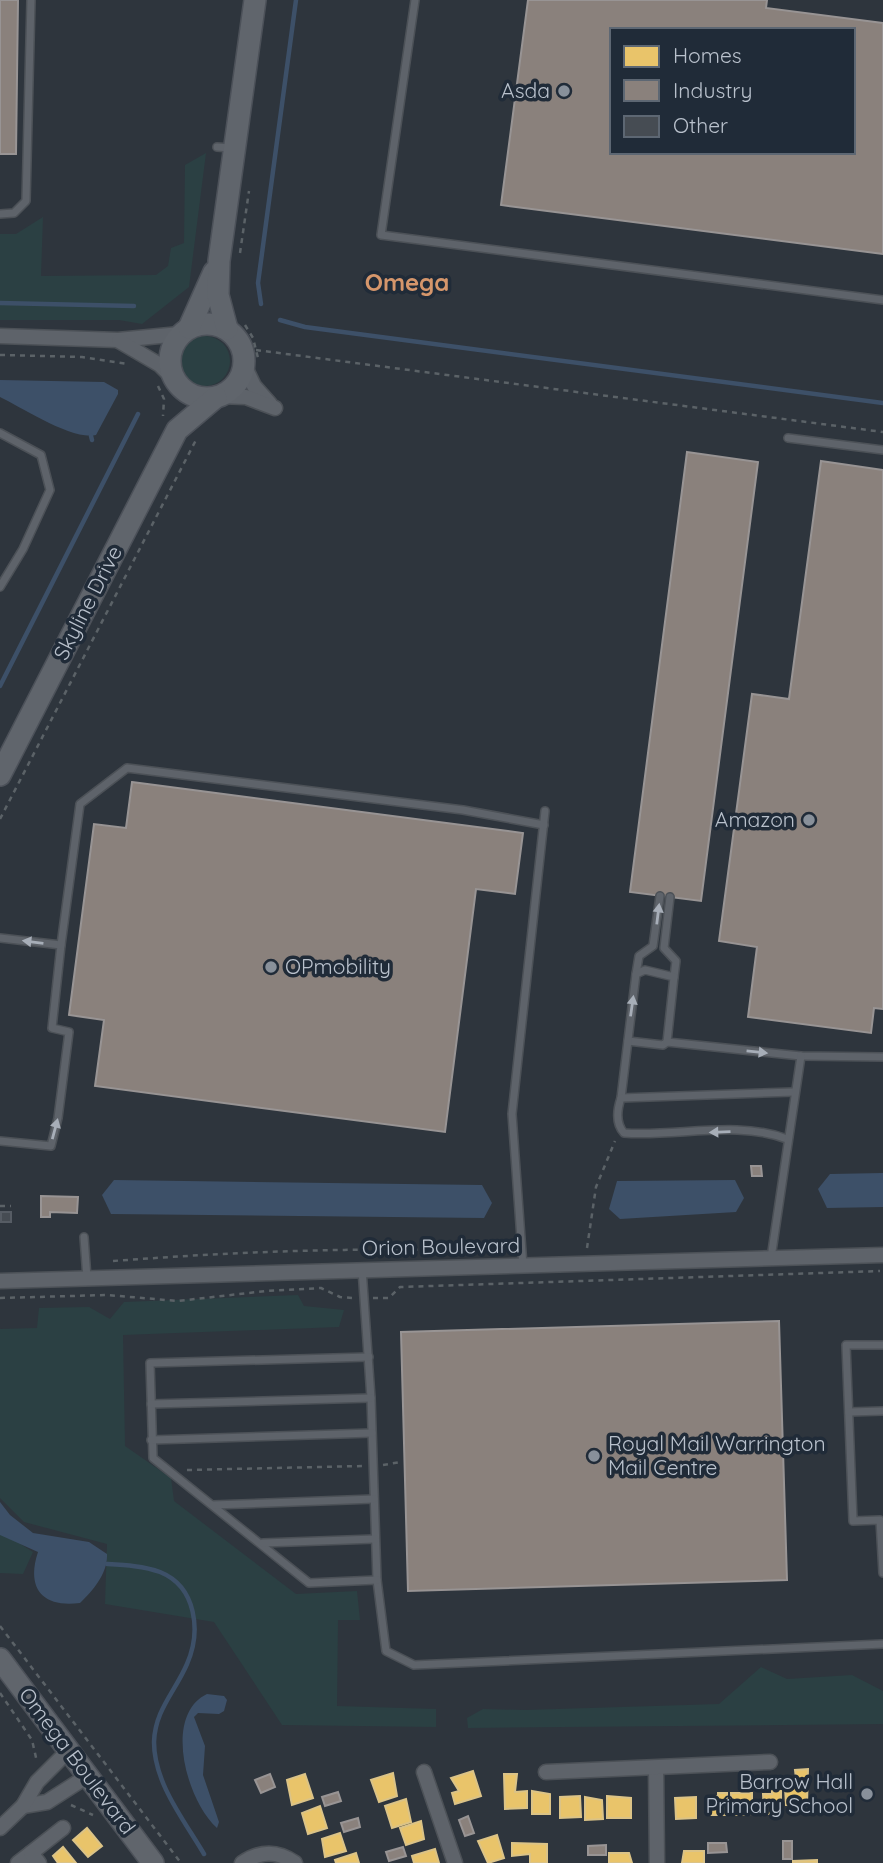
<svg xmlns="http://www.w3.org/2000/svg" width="883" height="1863" viewBox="0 0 883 1863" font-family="Quicksand,sans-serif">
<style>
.green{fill:#2b4043}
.water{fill:#3d5068}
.homes{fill:#e9c46a;stroke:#dbc387;stroke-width:2}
.industry{fill:#8a817c;stroke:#989494;stroke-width:2;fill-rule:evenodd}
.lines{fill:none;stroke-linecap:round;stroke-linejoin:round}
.stream{stroke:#3d5068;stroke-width:4.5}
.building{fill:#464c53;stroke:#565c64;stroke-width:2}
.service-casing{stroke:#4c5157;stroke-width:10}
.minor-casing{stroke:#4c5157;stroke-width:17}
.primary-casing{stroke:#4c5159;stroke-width:24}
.path{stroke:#5b6267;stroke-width:2.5;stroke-dasharray:5 5;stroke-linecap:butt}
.service{stroke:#5e636a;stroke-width:7}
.minor{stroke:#5e636a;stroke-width:14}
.primary{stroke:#60656c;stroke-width:21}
.oneway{fill:#a7aeb8}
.poi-dot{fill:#88909a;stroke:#202b38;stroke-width:2.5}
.labels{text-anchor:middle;stroke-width:7;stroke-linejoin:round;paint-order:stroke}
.poi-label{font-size:21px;fill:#b9c1cc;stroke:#202b38;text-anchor:end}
.street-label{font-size:21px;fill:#b9c1cc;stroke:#202b38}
.quarter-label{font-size:24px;font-weight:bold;fill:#d5966b;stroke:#202b38}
</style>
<rect width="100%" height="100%" fill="#2e353d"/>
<g class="green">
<path d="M206,153L189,287L142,324L119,320H0V234H16L43,217L41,276L156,275L168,266L171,248L184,243L185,165Z"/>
<circle cx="205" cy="361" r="25"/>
<path d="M298,1295L304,1306L344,1310L339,1327L123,1335L125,1446L171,1478L174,1501L296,1594L357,1591L360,1620H338L337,1706L436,1709V1727L282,1725L214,1622L105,1604L107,1544L24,1522L0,1498V1329L37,1328L39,1308L89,1307L110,1319L124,1302Z"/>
<path d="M0,1531L33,1552L23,1574L0,1573Z"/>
<path d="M761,1667L787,1679L852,1675L883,1691V1724L468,1728L467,1718L483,1709L525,1710L719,1704Z"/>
</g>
<g class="water">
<path d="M0,380L104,382L118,390V394L96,435C73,441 21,407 0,397Z"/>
<path d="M883,1173V1207L827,1208L818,1189L830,1174Z"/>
<path d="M114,1180L482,1185L492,1203L484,1218L111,1214L102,1195Z"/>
<path d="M735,1180L744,1198L736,1212L620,1219L609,1209L617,1181Z"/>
<path d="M0,1502L10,1515L33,1533L89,1542L107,1554C108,1573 93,1591 80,1603C42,1608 26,1588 38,1552L0,1535Z"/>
<path d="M207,1694L224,1696L227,1700L224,1711L219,1714L198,1713L194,1717L205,1746L203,1775L219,1822L217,1828C186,1800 163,1715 207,1694Z"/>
</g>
<g class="homes">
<path d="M808,1769L807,1804L786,1805L785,1787H797L795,1770Z"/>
<path d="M473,1771L481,1796L455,1804L452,1793L459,1791L451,1778Z"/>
<path d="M393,1773L397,1796L379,1802L371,1780Z"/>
<path d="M305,1774L313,1798L292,1805L287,1780Z"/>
<path d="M504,1774H517L515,1792L527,1791V1808L505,1809Z"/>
<path d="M532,1791L550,1794V1814H532Z"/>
<path d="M772,1791H781V1814H764L763,1794H772Z"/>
<path d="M718,1793H727V1815H709V1796H718Z"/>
<path d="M731,1793H752V1814L732,1815Z"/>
<path d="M580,1796L581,1817L560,1818V1797Z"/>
<path d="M607,1796L631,1798V1818H607Z"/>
<path d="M585,1797L602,1800L603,1819L585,1820Z"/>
<path d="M696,1797V1818L676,1819L675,1798Z"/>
<path d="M406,1799L411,1822L392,1828L385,1806Z"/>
<path d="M320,1806L327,1828L308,1834L302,1813Z"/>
<path d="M421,1821L424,1839L406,1845L400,1828Z"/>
<path d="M87,1828L102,1846L88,1857L73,1840Z"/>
<path d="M340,1833L346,1851L325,1857L322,1839Z"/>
<path d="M497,1835L504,1858L488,1863L478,1841Z"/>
<path d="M512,1843L547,1844V1863H530V1854L512,1856Z"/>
<path d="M63,1847L76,1863H58L53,1856Z"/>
<path d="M435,1849L439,1863H414L412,1856Z"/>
<path d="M684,1851H704V1863H682Z"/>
<path d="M356,1853L359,1863H336L335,1860Z"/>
<path d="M609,1853H629L632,1863H609Z"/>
<path d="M817,1860V1863H793V1861Z"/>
</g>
<g class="industry">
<path d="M0,0H18L16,154H0Z"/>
<path d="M528,0H767L766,8L883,23V254L501,205ZM612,30H853V152H612Z"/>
<path d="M687,452L758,462L701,901L630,892Z"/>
<path d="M821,461L883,470V1009L874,1008L871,1033L748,1017L757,947L719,941L752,694L789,699Z"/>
<path d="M132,782L523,833L515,894L476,889L445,1132L95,1086L104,1020L69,1015L94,824L126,828Z"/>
<path d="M751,1166H761L762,1176H752Z"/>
<path d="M41,1196L78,1197L77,1213L50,1212V1217H41Z"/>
<path d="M779,1321L787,1580L408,1591L401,1332Z"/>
<path d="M270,1774L275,1787L261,1793L255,1780Z"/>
<path d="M338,1792L341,1801L325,1806L322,1797Z"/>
<path d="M468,1816L474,1833L465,1836L459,1820Z"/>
<path d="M358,1818L360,1827L344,1832L341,1823Z"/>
<rect x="783" y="1841" width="9" height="18"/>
<path d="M708,1843H726L727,1852L708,1853Z"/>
<path d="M606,1845V1855H588V1846Z"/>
<path d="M403,1847L406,1856L389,1861L386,1852Z"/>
</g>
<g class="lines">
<g class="stream">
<path d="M0,303L134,306"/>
<path d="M261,304L258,283L296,0"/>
<path d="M280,320L305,327L883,403"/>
<path d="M91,436L92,440"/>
<path d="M0,686L138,414"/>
<path d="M107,1564C125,1565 144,1566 160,1572C197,1587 201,1632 187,1664C175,1692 155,1710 154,1742C154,1783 184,1820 204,1854"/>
</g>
</g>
<rect class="building" x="1" y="1212" width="10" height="10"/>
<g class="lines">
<g class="service-casing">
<g id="service">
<path d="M415,0L381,235L883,300"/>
<path d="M217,147L231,148"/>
<path d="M0,214L14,213L26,201L31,0"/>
<path d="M0,433L41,455L50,490L23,549L0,587"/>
<path d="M788,438L883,450"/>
<path d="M670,897L664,948L676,961L674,977"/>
<path d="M0,938L61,945L52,1028L69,1032L58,1118L51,1146L0,1141"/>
<path d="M61,945L80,804L127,768L463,810L544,825"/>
<path d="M636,974L639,956L653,946L660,896"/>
<path d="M628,1041L663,1045L667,1042"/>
<path d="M621,1098L636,974L645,970L674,977L667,1042L801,1056L883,1057"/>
<path d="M787,1139C737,1120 677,1137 624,1133C615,1123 617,1110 621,1098L794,1092"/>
<path d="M84,1237L87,1278"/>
<path d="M771,1258L801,1056"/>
<path d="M523,1266L512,1114L545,811"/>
<path d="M362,1269L371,1398L377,1580L386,1651L414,1665L883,1644"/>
<path d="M883,1345H846L853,1521L880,1520L883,1573"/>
<path d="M369,1357L150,1363L153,1458L309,1583L377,1580"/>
<path d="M151,1404L371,1398"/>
<path d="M849,1412L883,1411"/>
<path d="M151,1440L372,1433"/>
<path d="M213,1505L374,1499"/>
<path d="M263,1543L375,1539"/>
</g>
</g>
<g class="minor-casing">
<g id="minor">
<path d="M0,336L118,340L180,334"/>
<path d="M119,341L160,365L173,378"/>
<path d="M244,365L254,386L270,404"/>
<path d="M219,396L246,397L275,408"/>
<path d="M0,1281L883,1255"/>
<path d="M656,1768L657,1863"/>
<path d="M424,1772L455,1863"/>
<path d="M546,1772L770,1762"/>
<path d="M23,1806L47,1802L89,1775"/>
<path d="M0,1828L23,1806L37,1782L70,1749"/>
<path d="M18,1863L31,1853"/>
<path d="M39,1863L31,1853L63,1828"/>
<path d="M242,1863C260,1851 277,1850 295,1863"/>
</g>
</g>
<g class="primary-casing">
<g id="primary">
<circle cx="207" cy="361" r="37"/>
<path d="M189,328L214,272"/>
<path d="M227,329L218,295L219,261L255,0"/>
<path d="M0,775L177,430L216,397"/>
<path d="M0,1659L153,1863"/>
</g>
</g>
<g class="path">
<path d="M240,253L249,191"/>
<path d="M245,325L253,338L258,358"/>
<path d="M256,350L883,432"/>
<path d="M0,355L82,357L127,364"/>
<path d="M158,386L164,399L163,416"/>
<path d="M0,819L197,438"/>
<path d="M0,1206H11"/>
<path d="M587,1248L596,1187L615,1141"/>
<path d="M113,1261C232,1252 351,1247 470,1251"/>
<path d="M0,1298L107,1295L178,1301L266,1291L321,1288L340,1297L353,1298"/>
<path d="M373,1298H389L400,1287L880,1271"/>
<path d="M383,1465L401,1462"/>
<path d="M187,1470L363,1466"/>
<path d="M0,1626L181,1863"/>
<path d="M0,1693L32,1740L37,1762"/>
<path d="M71,1805L93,1815"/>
</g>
<use href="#service" class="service"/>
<use href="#minor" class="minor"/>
<use href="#primary" class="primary"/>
</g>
<defs><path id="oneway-solid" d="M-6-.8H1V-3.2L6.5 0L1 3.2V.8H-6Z" transform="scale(1.75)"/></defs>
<g class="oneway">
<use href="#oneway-solid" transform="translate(658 914) rotate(-83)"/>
<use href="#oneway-solid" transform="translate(33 942) rotate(-173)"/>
<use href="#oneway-solid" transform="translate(632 1006) rotate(-82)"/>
<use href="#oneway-solid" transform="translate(757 1052) rotate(6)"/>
<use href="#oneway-solid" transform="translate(55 1129) rotate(-75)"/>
<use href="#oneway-solid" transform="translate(720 1132) rotate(178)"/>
</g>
<g class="poi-dot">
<circle cx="564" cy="91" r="7"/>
<circle cx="809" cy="820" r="7"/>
<circle cx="271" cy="967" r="7"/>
<circle cx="594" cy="1456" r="7"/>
<circle cx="867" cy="1794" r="7"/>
</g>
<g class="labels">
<g class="poi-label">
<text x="550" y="98">Asda</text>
<text x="795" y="827">Amazon</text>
<text x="285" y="974" text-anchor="start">OPmobility</text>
<text x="608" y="1451" text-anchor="start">Royal Mail Warrington<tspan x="608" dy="24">Mail Centre</tspan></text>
<text x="853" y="1789">Barrow Hall<tspan x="853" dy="24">Primary School</tspan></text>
</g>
<g class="street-label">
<text transform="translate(88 603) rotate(-63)" y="7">Skyline Drive</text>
<text transform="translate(441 1247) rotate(-1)" y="7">Orion Boulevard</text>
<text transform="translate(77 1761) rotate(53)" y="7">Omega Boulevard</text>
</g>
<g class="quarter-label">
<text x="407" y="291">Omega</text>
</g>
</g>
<rect x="610" y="28" width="245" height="126" fill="#202b38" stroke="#5d6773" stroke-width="2"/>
<rect x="624" y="46" width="35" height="21" fill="#e9c46a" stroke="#5d6773" stroke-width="2"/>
<text x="673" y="63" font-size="21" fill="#b9c1cc">Homes</text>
<rect x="624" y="80" width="35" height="21" fill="#8a817c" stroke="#5d6773" stroke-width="2"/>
<text x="673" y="98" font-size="21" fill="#b9c1cc">Industry</text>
<rect x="624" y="116" width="35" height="21" fill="#464c53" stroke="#5d6773" stroke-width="2"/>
<text x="673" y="133" font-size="21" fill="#b9c1cc">Other</text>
</svg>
